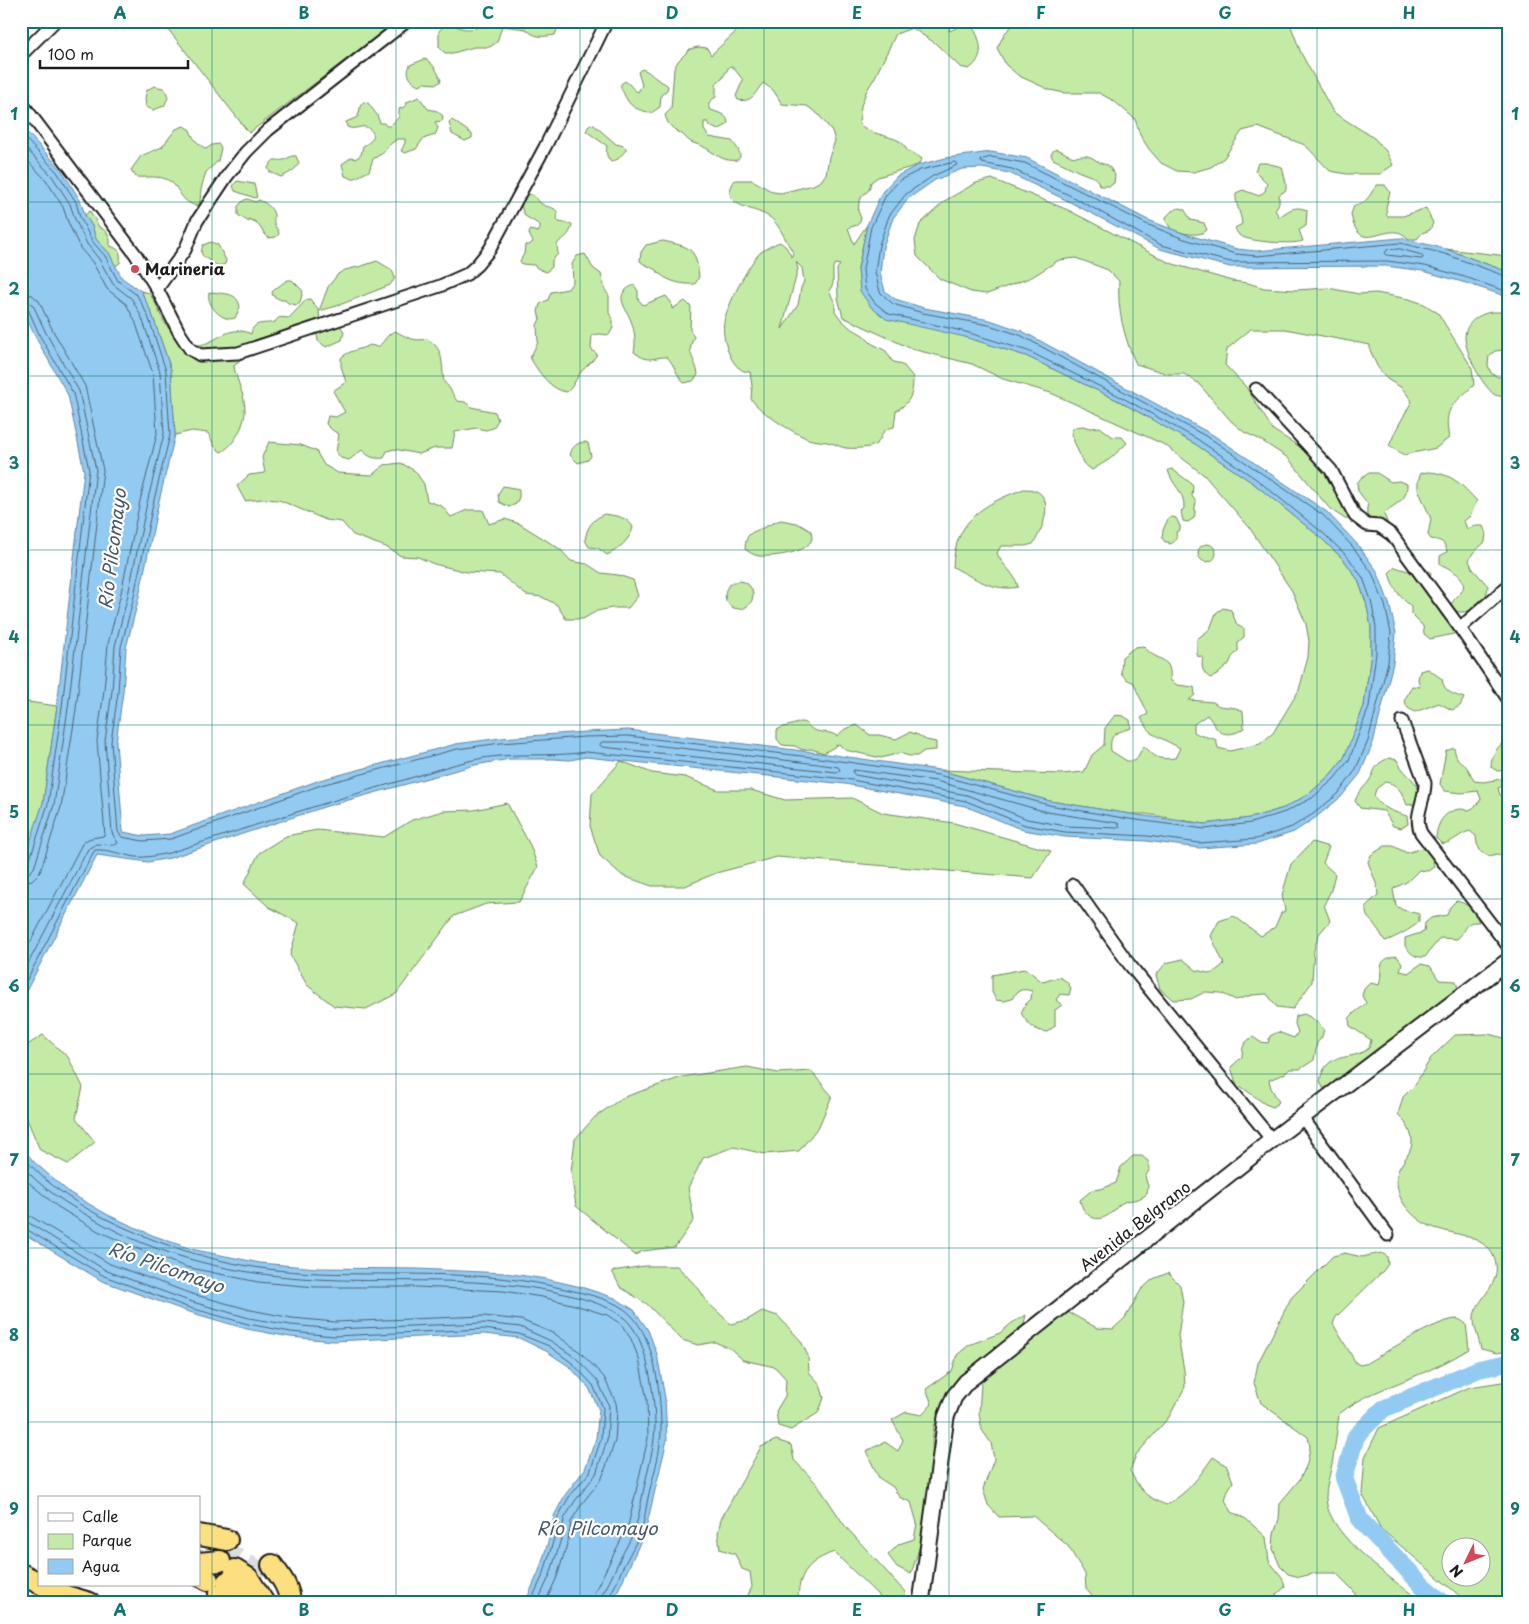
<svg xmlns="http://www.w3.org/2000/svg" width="1529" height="1624" viewBox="0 0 1529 1624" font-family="'Playpen Sans',sans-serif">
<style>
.green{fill:#c4eba6;stroke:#708461;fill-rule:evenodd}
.water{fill:#93caf2;stroke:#63849c}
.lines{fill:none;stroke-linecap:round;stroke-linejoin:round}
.shore{stroke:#4c6272;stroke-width:1}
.river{stroke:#93caf2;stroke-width:18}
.highway-tunnel{stroke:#ddd;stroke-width:20;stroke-dasharray:20 10;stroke-linecap:butt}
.street-casing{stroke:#1c1c1c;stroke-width:15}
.secondary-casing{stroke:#1c1c1c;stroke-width:19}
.highway-casing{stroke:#1c1c1c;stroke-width:24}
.street{stroke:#fff;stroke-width:11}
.secondary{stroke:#fff;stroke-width:15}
.highway{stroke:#fce080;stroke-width:20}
.grid{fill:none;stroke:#0f766e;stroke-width:1;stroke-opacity:0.55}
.poi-dot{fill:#d1495b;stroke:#fff;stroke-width:2}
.labels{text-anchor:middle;stroke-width:4.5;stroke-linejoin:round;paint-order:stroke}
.poi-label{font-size:16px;font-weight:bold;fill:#1c1c1c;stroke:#fff;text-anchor:start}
.street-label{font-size:16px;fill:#1c1c1c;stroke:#fff}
.water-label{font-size:18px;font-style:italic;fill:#465967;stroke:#fff}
.neatline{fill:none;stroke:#0f766e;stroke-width:2}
.grid-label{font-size:16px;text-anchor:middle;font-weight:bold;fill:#0f766e}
</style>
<rect width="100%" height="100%" fill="#fff"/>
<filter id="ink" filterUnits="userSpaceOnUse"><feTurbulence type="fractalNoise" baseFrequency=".02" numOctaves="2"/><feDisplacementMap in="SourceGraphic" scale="10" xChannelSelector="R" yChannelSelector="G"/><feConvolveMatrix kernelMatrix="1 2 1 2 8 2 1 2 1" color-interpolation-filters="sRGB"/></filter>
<g filter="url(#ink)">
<g class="green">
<path d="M178,21H397L249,133L168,29Z"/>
<path d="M475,21H553L558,27L555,35C542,37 535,38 526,29L502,26L497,42L490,47H474L453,53H445L439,47V31L445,25L453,24C461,29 466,30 476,28Z"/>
<path d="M741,21H951L949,31L964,25L972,26C982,41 985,58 969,69L960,67L935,43L912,28L896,34L875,77L866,92L861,106L859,123C868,135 888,134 901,142C905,144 905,149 908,151C913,154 918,155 922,159L918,165L878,177L871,182L869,190L862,196L859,203L858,211L861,218L860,222L857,225L848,228L854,244L867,225L858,268L860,291L965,337L1026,356L1119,401L1195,444L1253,483L1320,537L1344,560L1358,580L1366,602L1371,627V653L1364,706L1344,758L1330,775L1309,794L1284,808L1250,818L1205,824L1146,814H1130L1050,801L939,770L1062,774L1084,772L1092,755L1104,745L1105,728L1115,715L1123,716L1130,720L1131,728C1116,733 1109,733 1111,751L1127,761H1135L1144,746C1156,758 1158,760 1175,758L1180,748L1151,733L1141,718L1148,714C1144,703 1137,694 1134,683L1126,679L1121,673L1122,657L1135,647L1143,646C1147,650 1152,655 1157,657C1169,662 1171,667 1170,680L1177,685L1194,687L1195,695L1189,700L1213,702L1219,706L1236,708L1243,711L1244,728C1237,734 1224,737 1217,729C1213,724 1211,719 1207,715L1194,724V732C1201,737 1208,736 1216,740L1218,748L1230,751L1260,744L1273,733L1299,690L1308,657L1309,641L1306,624L1292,591L1249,527L1204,475L1165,445L1051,393L1003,379L972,364L912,349L843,317L838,298L837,269L840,265L835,264L833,267V284L829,291L835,303V311L840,318L849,327L863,335L871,343L886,351L892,361L904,366L913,377C913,394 911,402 896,411L894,427C876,430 886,443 869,447C863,448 852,449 846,448C839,447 834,443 827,442C821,441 815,441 808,439C791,431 762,414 751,399L752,386L750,372C731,373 721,337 724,322C726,308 749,263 760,253C766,248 772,245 780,242L786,247L792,257L794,254C788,245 781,228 773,220C760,206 715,209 735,180H752L773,192L781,193L813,185L821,181L826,174L829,157L835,141L832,131L818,114L807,106L782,104L773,90L763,83C755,92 753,103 738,100L736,96L743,80L732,66L729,67L722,79L718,81L716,85V97C711,100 708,102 709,109C717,113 727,113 728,123L725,126L718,130L710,126L708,122H704V130L709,137L732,141C738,148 748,163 729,160C719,159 711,150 702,146C698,144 694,144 691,142C687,140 685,136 682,134C673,129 668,126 665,115L671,109L674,69L678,61L690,49L698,47L707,48L711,55L740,28ZM796,262L802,268L804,281L801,288L798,305L782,329L798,269Z"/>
<path d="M1017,21H1289L1301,53L1333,112L1374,138L1386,151L1393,165L1380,174H1347L1330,171L1305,145L1258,127L1242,131L1224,158L1211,167L1194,172L1177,171L1161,163L1149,149L1140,135L1135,119L1114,101L1099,93H1065L1050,90L1019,76L1006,65L997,48L1005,33Z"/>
<path d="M425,59C432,62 439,73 441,81L437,84L424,83L419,85C411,82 405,74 410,65Z"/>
<path d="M642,69C649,71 651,75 657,79C660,82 664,82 668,86L667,90L661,95L660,107L651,113C637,109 631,109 624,94C622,89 620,90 621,84L625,81C631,84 632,90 638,92L642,85L638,72Z"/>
<path d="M154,86L163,88L166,91L168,98L164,106L153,110L146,107L145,98L147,90Z"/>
<path d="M419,97L428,109L437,111L443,116L442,121L435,122L438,128L435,135L423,139L416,149L405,153L401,151L405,143V139H397L388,146L383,153L373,159L369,171L353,179L345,176L342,164L352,157L355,159L361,155L363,146C371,142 379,135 368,128C363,124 355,131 347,127L346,122L358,117L361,104L364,102L368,103L377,115L380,123H384L386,126H390L399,117V109L406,106L407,102Z"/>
<path d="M452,120L472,134V138L465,141L452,134L449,122Z"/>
<path d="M590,124L594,125L616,144L624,146L627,149L618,159L611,162C606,156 606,153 607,146L586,131Z"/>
<path d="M184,126L190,130C193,139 198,144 206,149L212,145L219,144L221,148L218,161L206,172L201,189L200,202L197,206C179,202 180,186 168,180C158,175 147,178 136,177L131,170L141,156L162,147L176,129Z"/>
<path d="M1056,149C1062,150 1065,154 1071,156C1076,158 1081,155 1087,156C1096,158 1098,164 1108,165L1115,175L1114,183L1110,186H1100L1096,178L1080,172L1053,159L1051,155L1053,151Z"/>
<path d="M292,156H296L299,163C296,170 288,174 281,177L270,172L268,168C275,155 274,162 284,160C287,159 289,157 292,156Z"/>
<path d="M1258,163H1266L1282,167L1286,183V190L1279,195V203L1275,210L1279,217C1290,210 1294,205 1307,210L1306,226L1299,230L1303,241C1293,245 1247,242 1239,235C1237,233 1236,230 1235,228L1242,224C1241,212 1235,205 1236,193L1243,190L1259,196L1265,191L1267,183L1255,171Z"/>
<path d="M992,179L1068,210L1170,263L1232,281L1248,283L1264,288L1296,290L1328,288L1359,294L1376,293L1409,299L1424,304L1438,313L1472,368L1474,385C1453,405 1443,407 1449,438L1436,448L1404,455L1389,446L1396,430L1412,401L1402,388L1387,379L1377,366L1370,350V345L1285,329H1251L1227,349L1225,365L1246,387L1273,430L1300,447L1358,504L1362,520L1345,519L1330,509L1288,458L1259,439L1244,432L1231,421L1198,383L1184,374H1168L1136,364C1124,338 1117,309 1119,281L1108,270L1076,258L1059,260L1032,277L987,294L971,292L940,279L917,256L915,240L920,224L946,200L976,183Z"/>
<path d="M237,181L254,184L257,197L255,198L235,191L233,186Z"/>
<path d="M1377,185H1385L1390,192L1386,208L1387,216H1403L1426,208L1433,223L1430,230L1422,233L1417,239H1409C1405,236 1401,232 1396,232C1383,230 1364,245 1356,229C1353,225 1352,219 1351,214L1354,206C1368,203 1369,195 1377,185Z"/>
<path d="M529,194C536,195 536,201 542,204C548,209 560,205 557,219L559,222L572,224C570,239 559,239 557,245C557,247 558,252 558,254L552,260V267L546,272L537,268L534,265L522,264L520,261L524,254L525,245H529L533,242L529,234L530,230L538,232L540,229V225L525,216L520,204L524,196Z"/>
<path d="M248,199L255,202L259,200C266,203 272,207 274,215C275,217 273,220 274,223C275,228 278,228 279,234L276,237L268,238L256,222L248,219L249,222L238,215V206L244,200Z"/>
<path d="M1179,208L1184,209L1191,220L1204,223L1207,230C1199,238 1181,233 1171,229L1166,221V217L1172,211Z"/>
<path d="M90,211L99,227L106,231L110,239V246C120,249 121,252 120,263L115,266L109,253L96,239L92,226L85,215Z"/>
<path d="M663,241C690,247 696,247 699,277L695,284C684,285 669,282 660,274C658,273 656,269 654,269C649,266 644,265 640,261L641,252L646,245Z"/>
<path d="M211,242L218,245L226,260L225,264C218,267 216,265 210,261C203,255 199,257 203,245Z"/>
<path d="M1446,249L1508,256V272Z"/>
<path d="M585,254L593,268L601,274L605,290L609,296V313L613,320V328L609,335L600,334L592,335L591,349L597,354C593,362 587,365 581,372C576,378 574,386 567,392C550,390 539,372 530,358L538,342L537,325L540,319L538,312L540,304L548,300L551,292L568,289L573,282L572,264L577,256Z"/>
<path d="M377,261L392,270L395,278L390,285L337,306L319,311L320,321L340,325L344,332L342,340L326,347L318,341L316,328L310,326H301L297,329L261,339L262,347L240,360L234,366C236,380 245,395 245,409C246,423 234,446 221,452L215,447L208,433L192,431L175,435L171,370L152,314L141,291L149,293C158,304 160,319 170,330C207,369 218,318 251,334C253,320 264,325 275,322C279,315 283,318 289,318L306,300L310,299L319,311L328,287L338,274L345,270L362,266Z"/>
<path d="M288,280H292L303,291L300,302L296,305L288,303L285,300H281L273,296L272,292C274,290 285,281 288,280Z"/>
<path d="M634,285L638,291V299L643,305L666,296L671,302L672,309L685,301L691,307L690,330L694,337C685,355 696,358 698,375L693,381L684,383C676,375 675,365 667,357C650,357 650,364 634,352C636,343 635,331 631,321C626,307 612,294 634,285Z"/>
<path d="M213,292C224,295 237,291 240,307L235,318C223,323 206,305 209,293Z"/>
<path d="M1491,312H1500L1506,317L1503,334L1504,350L1495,351L1489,356L1488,365L1491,373L1498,377L1508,375V393L1503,397C1501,396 1498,396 1495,395C1482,386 1465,352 1465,337C1465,323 1479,314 1491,312Z"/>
<path d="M395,331C407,337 413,342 427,339C445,349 441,363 444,382C451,388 452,394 457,401L465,402L471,407L495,412L498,420L493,428L486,430L476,428L455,432L452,448H435L419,454L394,449L387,451L384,458C373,459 369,457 362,450L349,460L341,458L336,452L339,434L332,430L326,424L328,416L336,417L345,412L333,391L346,382L341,366V358C349,350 360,350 370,345L378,347C385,341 387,334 395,331Z"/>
<path d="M1083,426L1091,428L1100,427L1113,437H1122L1127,443L1110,459L1092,470L1083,463L1071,434L1072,430L1075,427Z"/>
<path d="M269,442L301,445L316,451L324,465L338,473L372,475L384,465L401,463L415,471L424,484L427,501L442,506L451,517L467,510H483L489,524L505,519L520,524L560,549L571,561L587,564L601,573L618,575L633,580L638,596L628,608H612L597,611L583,619H566L557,605L542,597L526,595L500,574L467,572L434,564L418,557L401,556L386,547L353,535L342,522L326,520L279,500L262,499L245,501L237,486L249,475L265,473L262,457Z"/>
<path d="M585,442L588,443L591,456L588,460L578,463L570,455C572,447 577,442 585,442Z"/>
<path d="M1172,469L1192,484L1193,487L1192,496L1196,502C1194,508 1196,512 1194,518L1188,522L1183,521L1181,512L1184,508C1185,491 1172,486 1168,470Z"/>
<path d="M1428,472C1452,473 1462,485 1477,501L1470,516L1464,521L1467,529L1475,526H1483L1486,533L1485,542L1473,553L1469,560L1472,568L1488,586C1487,603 1471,616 1455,611L1451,604C1454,599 1459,595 1462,591C1469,577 1450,569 1440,564V556L1447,552C1445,542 1441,540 1431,539L1428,535L1431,519L1418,489V481L1421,473Z"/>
<path d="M1369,473H1377L1391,482L1399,481L1407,484C1407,503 1395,502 1384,514L1387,522L1385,530L1378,535C1370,526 1364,515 1368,504L1358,491L1357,483L1362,477Z"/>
<path d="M503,486L519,489V497L516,504L509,507L499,502L498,494Z"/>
<path d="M1024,489C1058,488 1045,527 1033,544L1025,546H1001L997,553C1002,566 1015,572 1018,587C994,592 974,578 953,567C955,520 983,504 1024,489Z"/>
<path d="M604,514C616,516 626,516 633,527C631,539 618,550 607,555L598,548L589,547L585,540C587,527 592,520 604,514Z"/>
<path d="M1172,517L1176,518L1180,526V530L1176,532C1177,538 1176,543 1169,544V542H1165L1162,538L1163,530L1168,519Z"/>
<path d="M781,520L797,523L811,531C811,533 812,536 812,538C809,554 771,557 759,556C753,555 749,552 745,549C746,532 751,533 765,527C771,524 774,522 781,520Z"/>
<circle cx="1207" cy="553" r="9"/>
<path d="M1395,567L1408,571L1425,568L1431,573L1428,587L1444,607L1441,615L1455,623L1460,628L1454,634L1430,639L1424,634L1423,626L1411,614V606C1399,597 1393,587 1389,573Z"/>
<circle cx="739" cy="595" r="14"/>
<path d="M1223,608L1231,610L1237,625L1244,629V637L1238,642V651L1232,657L1229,664L1217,675L1210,678C1202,672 1201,667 1203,657L1197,656V639L1210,629L1216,613Z"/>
<path d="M1428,669L1442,679C1444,692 1452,694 1464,698L1460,706L1452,710L1439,703L1415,712L1408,708L1404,701L1412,686L1420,687L1418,679L1420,671Z"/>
<path d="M21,701L57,706L43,804L28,850L21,851Z"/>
<path d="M800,722C808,722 807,727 814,730C821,733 829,731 837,736L845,729L857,725L870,735H879L896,739L910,732L918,735L926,740L936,742V750L924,751L917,756H909L900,753L881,758L845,750L839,744L824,753L811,749L803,750L795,746L782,745L777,739V730C782,726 792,726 800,722Z"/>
<path d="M1508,737V770L1497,771L1491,767C1491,752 1499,747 1508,737Z"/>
<path d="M1454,748C1457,764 1461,759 1468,769C1470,772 1472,777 1474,781L1483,782L1508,778V784L1498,788L1500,795L1508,797V856L1505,857L1497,854L1489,856L1481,852L1477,844L1476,836L1470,831C1458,834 1455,842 1442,844L1436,838C1437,823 1444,811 1460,809C1462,809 1467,810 1468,810C1474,809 1477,804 1481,799L1478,791L1461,793L1445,791L1440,784L1446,751Z"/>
<path d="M1389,758L1397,760C1403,775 1422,782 1421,800L1415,804L1407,805C1402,793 1399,784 1385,782L1376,789L1374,796C1381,808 1394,812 1407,816L1408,824L1401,828L1393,826L1384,811L1360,808L1355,801C1358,792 1364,788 1369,781C1377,768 1373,765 1389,758Z"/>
<path d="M621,761L652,773L685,777L718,790H751L785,800L852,798L883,813L954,823L1051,851L1033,878L777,857L716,873L685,886H652L623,876L600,856L590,826L592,794Z"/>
<path d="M507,803L530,845L538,867L519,902L486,904L454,916L396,994L366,1009L334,1006L307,985L290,955L299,923L269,907L244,884L259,853L286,836L317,830L384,837L412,820L443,811L474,810Z"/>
<path d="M1312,842L1329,847L1323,863L1335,874L1331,890L1324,905L1330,921L1319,934L1314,950L1312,982L1293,1009L1277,1007L1267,994L1252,995L1236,1000L1221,993L1205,992L1191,999L1173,1000L1160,989L1156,975L1166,963L1183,959L1196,970L1212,974L1224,964L1211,936L1219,921L1234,916L1261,936L1275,927L1281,913L1285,911L1282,895L1291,864Z"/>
<path d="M1385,846H1393L1407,853L1423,848C1431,853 1433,858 1434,867L1428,871L1419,870L1408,881L1393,889L1396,906L1403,910L1419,914V922C1413,928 1393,939 1385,941C1381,936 1380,931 1376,927C1370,917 1365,920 1366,906L1378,895L1377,886L1368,862L1371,855Z"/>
<path d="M1456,901C1468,903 1475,911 1479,922C1462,921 1467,931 1457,939L1440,938L1425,957C1415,958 1411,954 1405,946V938L1424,932L1425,923L1431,918L1447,915L1450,907Z"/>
<path d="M1397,956L1402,963L1400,971L1408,973L1421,964L1430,966L1439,980L1456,981L1458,989L1453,997L1331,1088H1323L1320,1081C1326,1049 1351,1063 1369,1048L1371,1040L1350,1026L1349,1019C1354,1011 1360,1010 1366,1003L1362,996L1364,989L1370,983L1379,985C1384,971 1374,959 1397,956Z"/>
<path d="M1024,969C1032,972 1036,978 1043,982L1059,977L1066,981L1071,988L1069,995L1060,994L1056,1000L1062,1005L1055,1010V1026L1047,1032C1034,1031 1028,1024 1021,1013L1025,1005L1031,999L1032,991C1022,988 1017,990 1012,999L1004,1001L996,1000L992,992V975Z"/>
<path d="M1304,1014L1312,1018L1324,1029L1322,1037L1317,1043L1314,1060L1300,1069H1290L1284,1074L1269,1080L1271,1088L1279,1102L1273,1107L1265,1104L1236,1083L1231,1067L1242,1057C1242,1046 1244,1042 1253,1037L1260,1042L1268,1043L1270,1036L1278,1032L1294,1038L1298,1032L1295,1024L1296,1016Z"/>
<path d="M1488,1034L1508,1039V1351L1497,1353L1481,1349C1479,1339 1474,1328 1474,1319C1473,1302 1500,1287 1496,1264C1490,1233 1452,1236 1430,1226C1420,1222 1410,1213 1404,1204C1398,1196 1395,1181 1398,1171C1402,1161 1413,1152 1412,1140C1411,1129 1404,1121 1398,1114L1403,1097L1414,1086L1431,1058L1455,1035Z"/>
<path d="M43,1035L68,1057L83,1087L76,1118L95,1142L68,1164L40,1150L21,1105V1049Z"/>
<path d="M747,1067L778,1073L811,1071L832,1096L819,1126L799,1151L765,1154L734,1147L703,1158L688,1188L694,1220L675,1247L643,1251L635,1255L576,1206L571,1172L575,1139L595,1117L622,1098L682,1077Z"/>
<path d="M1133,1156H1142L1148,1161L1150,1169L1145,1177L1148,1186L1147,1194C1135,1203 1131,1198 1122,1203C1117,1205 1116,1210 1111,1213C1097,1225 1083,1216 1080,1200L1092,1190L1101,1189L1116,1183L1121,1167Z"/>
<path d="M1345,1253L1362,1257L1381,1253L1387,1256L1388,1264L1383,1271L1336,1317L1333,1324L1356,1363L1360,1365L1365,1364C1385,1353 1436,1320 1456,1319C1460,1319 1462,1321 1466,1324L1469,1349C1451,1360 1433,1369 1413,1377C1387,1388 1361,1396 1339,1414C1337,1431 1335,1447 1332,1464C1330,1474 1326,1487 1326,1498C1327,1536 1396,1582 1424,1603H1359L1353,1590L1336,1573H1316L1300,1577L1288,1574L1280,1566L1273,1549L1274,1534L1279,1519L1280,1503L1300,1479L1307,1464L1310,1447L1308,1437L1261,1403L1254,1383L1258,1363L1291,1298L1333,1256Z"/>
<path d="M645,1266H677L699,1289L708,1303L731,1324L747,1320L762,1311L778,1316L801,1341L808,1356L809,1372L820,1384L824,1398L818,1413L791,1430L778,1426L776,1411L785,1396L786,1379L775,1367L743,1360L731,1349L715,1342L698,1345L682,1340L647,1304L620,1287L612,1271Z"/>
<path d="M1168,1273L1180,1285L1183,1302L1178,1336L1184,1370L1185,1387L1169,1417L1136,1455L1130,1471C1141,1491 1144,1496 1166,1505C1189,1492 1198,1478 1213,1457L1227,1466L1233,1482L1228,1490L1225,1500L1232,1512L1246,1519L1266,1537L1269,1561L1282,1577L1285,1587L1276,1595L1271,1603H1098L1086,1589L1085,1574L1068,1546L1033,1516L999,1517L988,1505L983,1489L994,1459L991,1443L982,1430L979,1414L981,1383C1007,1355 1033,1327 1068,1312L1097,1328L1113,1329L1125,1318L1141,1290L1153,1279Z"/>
<path d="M1026,1315L1022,1332L981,1359L958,1380L954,1397L942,1410L934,1426L932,1442L934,1476L929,1493L921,1542L911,1574L897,1567L888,1555L899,1544L914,1539L917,1523L911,1502L899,1497L893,1487L879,1478L866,1451L885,1442L898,1451L903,1440L892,1420L906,1412L922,1415L932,1404L926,1389L952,1371L957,1355L969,1345L1000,1333L1012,1323Z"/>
<path d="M1508,1381V1603H1468L1381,1529L1362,1494L1365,1457L1379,1428L1470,1387ZM1482,1546V1576H1452V1546Z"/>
<path d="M776,1440L791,1445L794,1460L817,1484L845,1526L905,1592L906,1603H886L834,1552C818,1558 805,1565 800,1583C798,1590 799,1597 796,1603H744L752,1587L750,1572L742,1569L735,1554L720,1549L718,1533L721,1519L761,1447Z"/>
</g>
<g class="water">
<path d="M21,126L61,169L80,200L85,215L92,226L96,239L109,253L122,278L141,291L152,314L171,370L175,435L158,505L139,597L126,648L123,692L116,742L123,832L144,836L170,834L320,780L456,744L501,738L585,732L628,730L820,753L939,770L1050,801L1130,814L1205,824L1250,818L1284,808L1309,794L1330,775L1344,758L1364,706L1371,653V627L1366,602L1358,580L1344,560L1320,537L1253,483L1195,444L1119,401L1026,356L965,337L886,319L871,307L860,291L858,269L867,225L882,192L897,176L918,165L946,158L991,152L1027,158L1148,220L1185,234L1237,249L1256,251L1401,238L1446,249L1508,272V297L1466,283L1423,271L1386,266L1230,267L1160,249L1066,200L1009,173L982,168L962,169L935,180L909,198L893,218L883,247L880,273L885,291L895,299L924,308L990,320L1022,331L1213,435L1327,512L1357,544L1377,571L1389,603L1396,633L1393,663L1373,743L1360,774L1341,797L1315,818L1294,832L1257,844L1199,848L1146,841L1065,837L1023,830L965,806L845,784L586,757L570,760L553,759H510L475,765L327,806L170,858L148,862L97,855L21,1001V869L43,803L57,706L84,471L68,395L36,338L21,307Z"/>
<path d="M21,1146L34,1162L70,1193L108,1215L152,1235L191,1249L260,1263L317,1268L417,1269L505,1273L546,1279L581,1287L615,1298L634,1310L648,1330L657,1354L665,1398L667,1440L645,1532L615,1597L610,1603H525L539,1571L550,1536L554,1516L565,1495L585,1469L596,1438L599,1410L589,1388L570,1367L546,1351L519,1338L484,1334L334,1341L290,1337L247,1329L186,1311L102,1281L21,1232Z"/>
</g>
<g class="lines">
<g class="shore">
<path d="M21,134L57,172L76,202L80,217L92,241L105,256L118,281L137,295L148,316L166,371L170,435L153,504L134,596L121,647L118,692L111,742L118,832L122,837L143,841L171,839L321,785L457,749L501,743L585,737L628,736L819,758L938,775L1049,805L1129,819L1205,829L1251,823L1285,812L1312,798L1334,779L1349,760L1369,707L1376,653V627L1371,600L1363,578L1348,557L1323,533L1256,479L1197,439L1121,397L1028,351L966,332L889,314L875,303L865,289L863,269L871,227L886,195L900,180L920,170L955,162L957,165L933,176L906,194L889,216L879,245L875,272L880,292L893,304L923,313L989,325L1020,335L1211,439L1323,515L1353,547L1372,573L1385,605L1391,633L1388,662L1368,741L1355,771L1338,794L1313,814L1292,827L1256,839L1199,843L1147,836L1065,832L1025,825L966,801L846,779L586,752C549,758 512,751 473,760C450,765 427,773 404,780C325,802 247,828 169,853C158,855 147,858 136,857C122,855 109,849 95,850L93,853L21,991"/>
<path d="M21,143L52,176L70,204L75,219L87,244L99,259L113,284L132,299L142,318L160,372L164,434L147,503L128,595L115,646L112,691L105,741L112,833L118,843L115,845L96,844L88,849L21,977"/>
<path d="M21,154L46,180L63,207L68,222L80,248L93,263L107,289L126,304L135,321L153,374L157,434L140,501L121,593L108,644L104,690L97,741L105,835C97,839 90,835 82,844L21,960"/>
<path d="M1400,249L1422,255L1423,258L1421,259L1387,255L1385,253L1387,250Z"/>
<path d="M1508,277L1445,254L1400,243L1257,256L1236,254L1184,239L1146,224L1025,163L991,157L980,160L982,163L1012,169L1069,195L1161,245L1231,262L1387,261L1425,266L1468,278L1508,292"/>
<path d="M21,292L32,295L39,301L52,329L85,386L103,470L76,709L61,807L40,872L32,880L21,883"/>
<path d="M21,300L27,301L33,305L46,333L79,391L96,470L68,708L54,805L34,868L29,873L21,875"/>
<path d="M21,306L28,309L40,336L73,393L89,470L62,707L48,804L28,865L26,868L21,869"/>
<path d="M602,742H628L818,764L838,767L840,770L837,772L602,747L600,745Z"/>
<path d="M854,770L936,781L1047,812L1118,823L1120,826L1117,828L1066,826L1027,819L967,795L855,775L853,773Z"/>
<path d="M21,1154C46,1186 84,1209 121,1226C184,1255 248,1271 319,1273C401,1276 485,1269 565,1289C586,1294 616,1299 631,1315C655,1340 660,1390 661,1423C662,1447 655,1470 649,1493C646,1506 645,1519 641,1531C636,1544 628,1557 622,1569C618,1579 614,1590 607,1599L606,1603"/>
<path d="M21,1164C39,1187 67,1204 92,1218C160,1258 238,1275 316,1279C386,1283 457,1277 527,1287C554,1291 603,1300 624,1318C648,1337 654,1395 655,1423C655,1443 650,1460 646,1479C642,1495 640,1513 635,1529C631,1539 625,1549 620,1559C614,1571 609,1585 601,1596L600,1603"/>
<path d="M21,1176L58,1207L98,1231L145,1252L186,1267L258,1282L316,1287H417L503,1291L542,1297L575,1305L607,1315L621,1324L631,1339L639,1359L647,1400L648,1438L628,1526L594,1593L593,1603"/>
<path d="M21,1214L32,1217L110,1264L192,1294L251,1310L292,1318L335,1322L484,1316L521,1320L555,1334L580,1352L604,1377L616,1403L617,1411L615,1441L602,1478L581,1505L571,1522L568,1541L557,1577L545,1603"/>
<path d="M21,1222L29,1223L107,1271L189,1301L249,1318L291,1325L335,1329L484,1323L520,1327L551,1341L576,1358L598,1381L609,1406L607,1440L596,1474L575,1501L564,1519L561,1539L550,1575L537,1603"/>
<path d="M21,1228L26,1229L104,1276L187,1307L248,1324L291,1332L334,1336L484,1329L519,1334L549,1346L572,1363L593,1385L603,1408L601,1439L590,1472L569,1497L558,1517L554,1538L544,1573L530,1603"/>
</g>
<path class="river" d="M1443,1603L1424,1587L1360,1520L1344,1478L1356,1436L1383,1409L1479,1369L1508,1363"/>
<path class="highway-tunnel" d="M221,1549L266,1575"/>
<g class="street-casing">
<g id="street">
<path d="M21,55L55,21"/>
<path d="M21,102L136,255L157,289L179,332L190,349L200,355L238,353L440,286L467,274L477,265L490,249L545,147L607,21"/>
<path d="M157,289L185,250L197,221L227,176L246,152L268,130L407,21"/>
<path d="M1256,389L1331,470L1355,516L1367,525L1379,526L1392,535L1460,628L1508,699"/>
<path d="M1460,628L1508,586"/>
<path d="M1402,721L1425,783C1425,802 1413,816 1421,833L1508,946"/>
<path d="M1073,885L1129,964L1272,1140"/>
<path d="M1302,1117L1388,1235"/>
</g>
</g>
<g class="secondary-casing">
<path id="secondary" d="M921,1603L946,1417L954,1397L966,1382L1272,1140L1508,961"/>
</g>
<g class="highway-casing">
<g id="highway">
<path d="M199,1535L227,1540"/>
<path d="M199,1563L220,1561"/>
<path d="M272,1565C280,1576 290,1588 290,1603"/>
<path d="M235,1570L248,1578L264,1603"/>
<path d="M21,1574L39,1583"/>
<path d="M199,1575L208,1580"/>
<path d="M227,1582L256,1603"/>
<path d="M43,1585L66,1596L90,1603"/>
<path d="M219,1595L233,1603"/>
</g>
</g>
<use href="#street" class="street"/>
<use href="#secondary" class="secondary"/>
<use href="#highway" class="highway"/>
</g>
</g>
<path class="grid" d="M212,21V1603M396,21V1603M580,21V1603M764,21V1603M949,21V1603M1133,21V1603M1317,21V1603M21,202H1508M21,376H1508M21,550H1508M21,725H1508M21,899H1508M21,1074H1508M21,1248H1508M21,1422H1508"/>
<circle class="poi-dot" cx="135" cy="269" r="5"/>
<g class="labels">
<g class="poi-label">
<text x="145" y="275">Marineria</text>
</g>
<g class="street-label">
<text transform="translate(1135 1226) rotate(-38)" y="6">Avenida Belgrano</text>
</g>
<g class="water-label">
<text transform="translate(113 549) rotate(-83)" y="6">Río Pilcomayo</text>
<text transform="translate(166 1268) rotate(19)" y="6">Río Pilcomayo</text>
<text x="597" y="1535">Río Pilcomayo</text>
</g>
</g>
<rect width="1529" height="1624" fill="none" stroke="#fff" stroke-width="55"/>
<rect x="38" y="1496" width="162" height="90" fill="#ffffff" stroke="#a4a4a4"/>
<rect x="48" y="1513" width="25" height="8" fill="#ffffff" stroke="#a4a4a4"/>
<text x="82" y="1522" font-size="15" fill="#1c1c1c">Calle</text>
<rect x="48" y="1534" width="25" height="15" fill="#c4eba6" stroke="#a4a4a4"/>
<text x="82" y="1546" font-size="15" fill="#1c1c1c">Parque</text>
<rect x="48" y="1559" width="25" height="15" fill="#93caf2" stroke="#a4a4a4"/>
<text x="82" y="1572" font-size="15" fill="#1c1c1c">Agua</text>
<g transform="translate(1466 1562) rotate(227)"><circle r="24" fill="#ffffff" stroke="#a4a4a4"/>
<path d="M0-4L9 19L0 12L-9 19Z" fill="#d1495b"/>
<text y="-8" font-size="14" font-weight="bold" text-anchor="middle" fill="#1c1c1c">N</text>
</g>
<path d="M40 60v8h148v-8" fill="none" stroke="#1c1c1c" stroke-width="2.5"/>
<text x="48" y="60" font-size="15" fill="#1c1c1c" stroke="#ffffff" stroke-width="4" paint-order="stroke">100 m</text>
<rect x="28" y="28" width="1474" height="1568" class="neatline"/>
<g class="grid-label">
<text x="120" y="19">A</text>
<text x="304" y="19">B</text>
<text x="488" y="19">C</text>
<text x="672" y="19">D</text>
<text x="857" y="19">E</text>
<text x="1041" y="19">F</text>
<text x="1225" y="19">G</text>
<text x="1409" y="19">H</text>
<text x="14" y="120">1</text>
<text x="1515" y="120">1</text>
<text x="14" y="295">2</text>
<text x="1515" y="295">2</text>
<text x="14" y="469">3</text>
<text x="1515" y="469">3</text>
<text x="14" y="643">4</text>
<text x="1515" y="643">4</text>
<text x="14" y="818">5</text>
<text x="1515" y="818">5</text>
<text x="14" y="992">6</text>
<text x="1515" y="992">6</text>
<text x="14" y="1166">7</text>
<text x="1515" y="1166">7</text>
<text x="14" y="1341">8</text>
<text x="1515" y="1341">8</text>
<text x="14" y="1515">9</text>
<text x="1515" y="1515">9</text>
<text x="120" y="1616">A</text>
<text x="304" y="1616">B</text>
<text x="488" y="1616">C</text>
<text x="672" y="1616">D</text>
<text x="857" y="1616">E</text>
<text x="1041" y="1616">F</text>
<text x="1225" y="1616">G</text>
<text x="1409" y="1616">H</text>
</g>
</svg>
